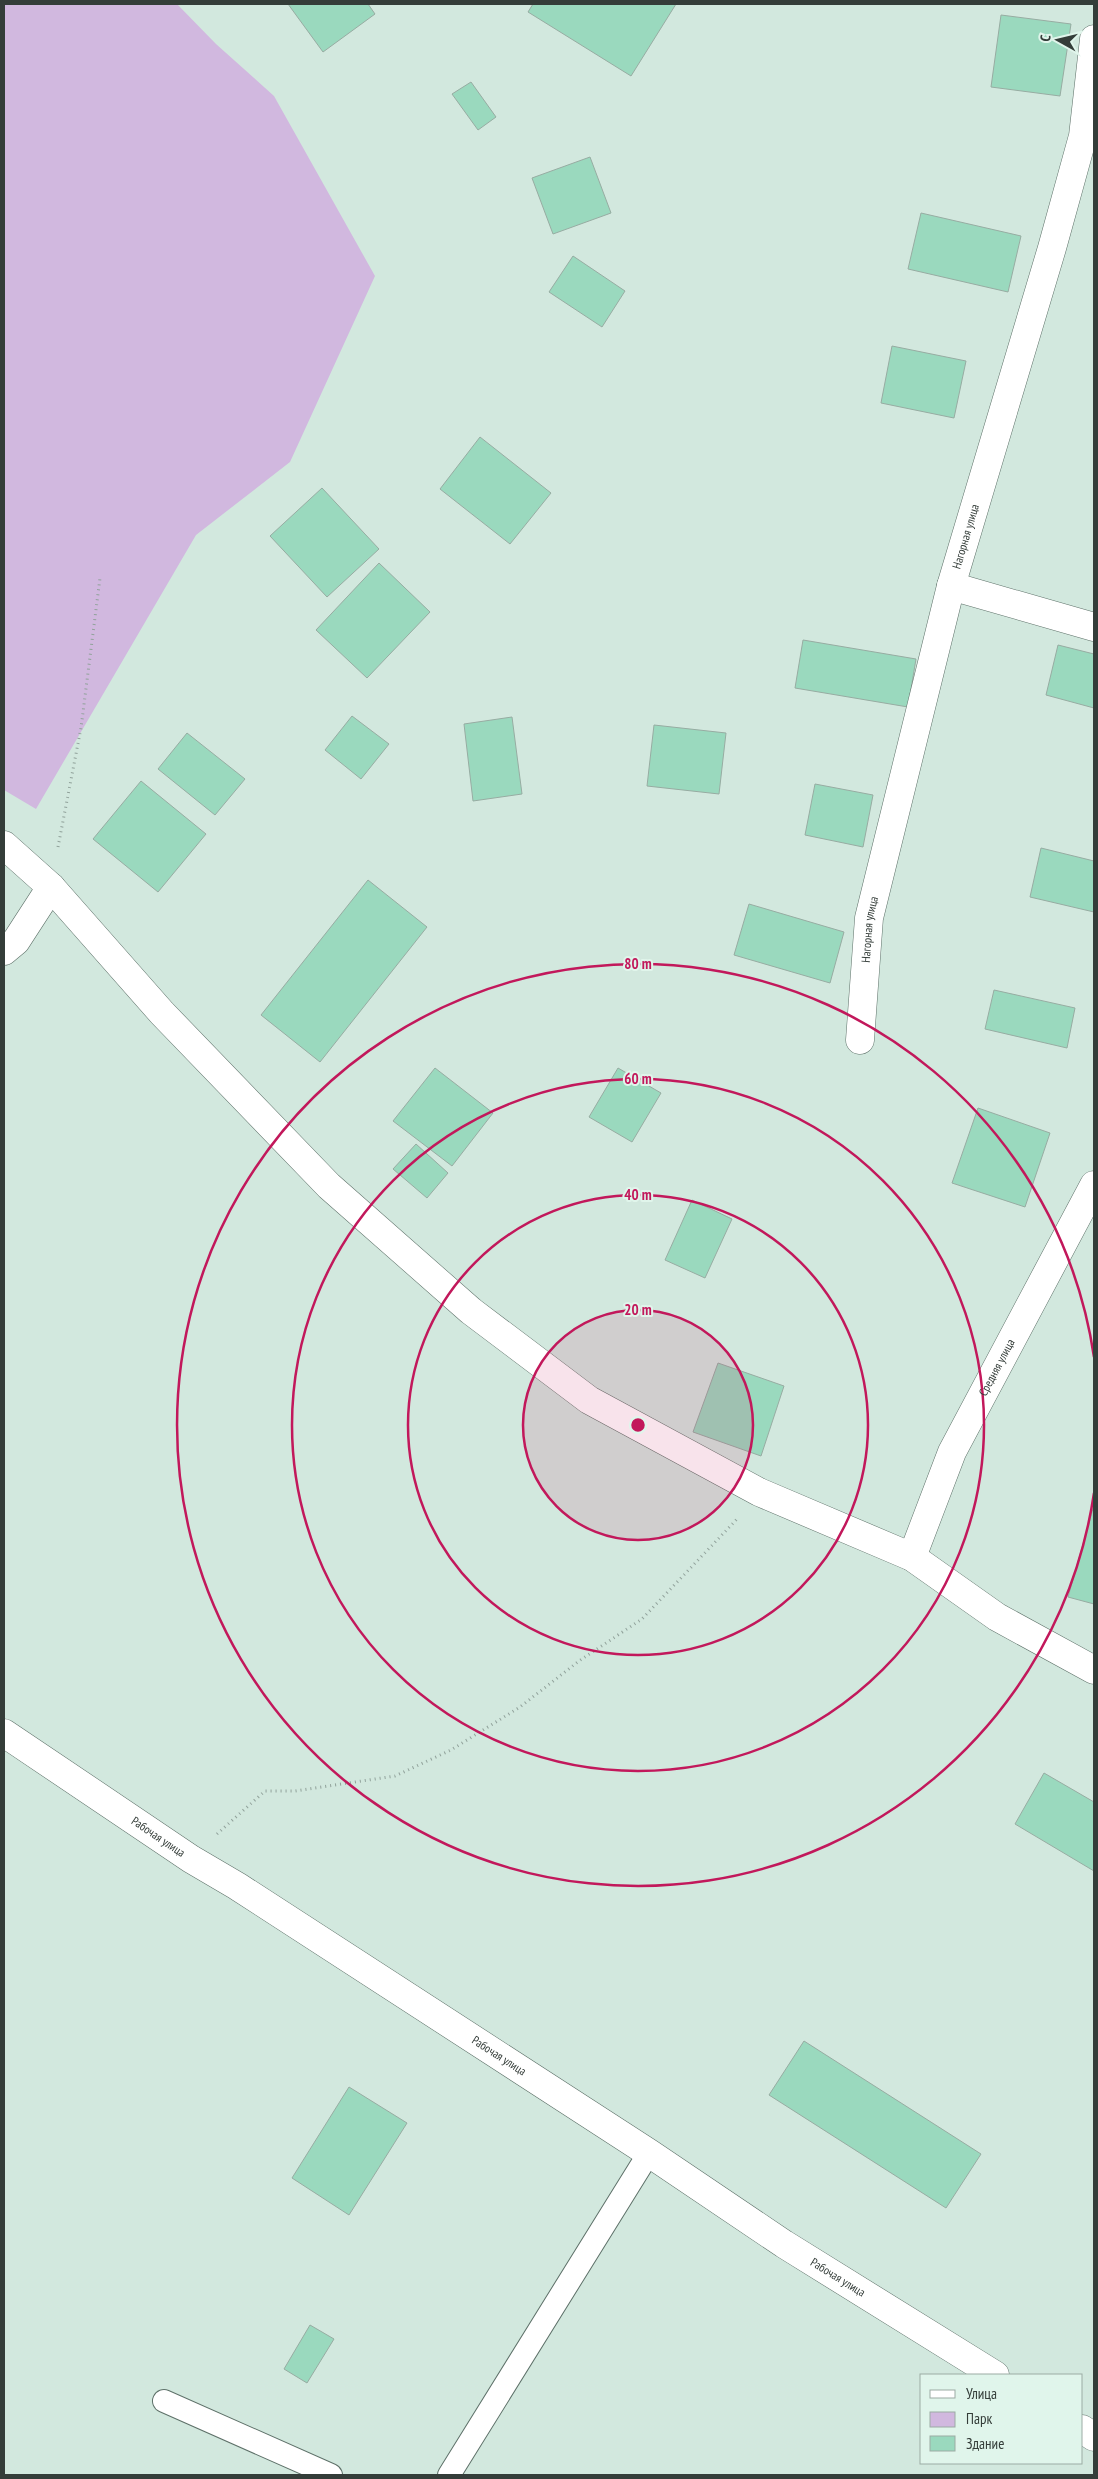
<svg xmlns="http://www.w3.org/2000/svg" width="1098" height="2479" viewBox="0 0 1098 2479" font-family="'PT Sans Narrow',sans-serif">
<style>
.green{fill:#d1b8df}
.building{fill:#9ad9be;stroke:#97aca2}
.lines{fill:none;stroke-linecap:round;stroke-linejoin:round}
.lane-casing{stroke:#5e7169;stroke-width:24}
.street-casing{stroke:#5e7169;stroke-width:29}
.path{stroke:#91a29b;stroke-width:3;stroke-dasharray:1 4;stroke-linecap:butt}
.lane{stroke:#fff;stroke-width:22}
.street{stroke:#fff;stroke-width:28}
.ring{fill:none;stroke:#c2185b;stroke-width:2.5}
.labels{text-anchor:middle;stroke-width:4;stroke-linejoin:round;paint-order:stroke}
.street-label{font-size:12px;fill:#343d39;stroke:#e0f5eb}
.centre{fill:#c2185b;stroke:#e0f5eb;stroke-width:2.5}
.ring-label{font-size:15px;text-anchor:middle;font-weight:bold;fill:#c2185b;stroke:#e0f5eb;stroke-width:4;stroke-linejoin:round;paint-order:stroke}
</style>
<rect width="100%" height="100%" fill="#d2e8de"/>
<path class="green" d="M4,4H177L216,44L274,96L375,276L290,462L196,535L36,809L4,790Z"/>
<g class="building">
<path d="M288,4H368L375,14L323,52Z"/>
<path d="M533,4H676L631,76L528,12Z"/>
<path d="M1001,15L1071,24L1060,96L991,87Z"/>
<path d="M471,82L496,117L478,130L452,94Z"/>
<path d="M590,157L611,213L553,234L532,178Z"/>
<path d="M921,213L1021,236L1008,292L908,269Z"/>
<path d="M573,256L625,291L602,327L549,292Z"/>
<path d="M892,346L966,361L954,418L881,403Z"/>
<path d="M480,437L551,493L510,544L440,489Z"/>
<path d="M322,488L379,549L327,597L270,536Z"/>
<path d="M379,563L430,612L367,678L316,630Z"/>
<path d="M803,640L916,659L908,707L795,688Z"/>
<path d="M1058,645L1094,654V708L1046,695Z"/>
<path d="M352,716L389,744L361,779L325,750Z"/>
<path d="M512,717L522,794L473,801L464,724Z"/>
<path d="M654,725L726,733L719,794L647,786Z"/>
<path d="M187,733L245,779L215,815L158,769Z"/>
<path d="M141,781L206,834L158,892L93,839Z"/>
<path d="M815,784L873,795L863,847L805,835Z"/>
<path d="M1041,848L1094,861V912L1030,897Z"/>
<path d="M368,880L427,927L320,1062L261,1015Z"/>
<path d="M749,904L844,932L830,983L734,955Z"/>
<path d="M994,990L1075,1008L1067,1048L985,1029Z"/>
<path d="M435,1068L493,1113L452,1166L393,1121Z"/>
<path d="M618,1068L661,1093L632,1142L589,1117Z"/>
<path d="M978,1108L1050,1133L1025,1207L952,1183Z"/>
<path d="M416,1144L448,1173L427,1198L393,1169Z"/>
<path d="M692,1200L732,1219L705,1278L665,1260Z"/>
<path d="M718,1363L784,1386L761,1456L693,1432Z"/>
<path d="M1094,1505V1604L1068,1597Z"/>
<path d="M1044,1773L1094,1802V1871L1015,1824Z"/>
<path d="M804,2041L981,2154L946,2208L769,2095Z"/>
<path d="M349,2087L407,2123L349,2215L292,2178Z"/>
<path d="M310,2325L334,2339L307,2383L284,2369Z"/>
</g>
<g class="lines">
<g class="lane-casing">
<g id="lane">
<path d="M164,2401L331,2475"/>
<path d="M449,2475L649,2153"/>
</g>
</g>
<g class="street-casing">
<g id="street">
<path d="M951,586L1094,627"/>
<path d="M4,845L51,887L162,1013L329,1186L471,1311L589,1400L759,1492L912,1557L997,1617L1094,1670"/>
<path d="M4,951L16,941L51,887"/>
<path id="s1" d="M860,1040L869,918L951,586L1052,248L1083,136L1094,39"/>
<path id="s2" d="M912,1557L952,1452L1094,1185"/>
<path id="s3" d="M4,1733L191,1859L237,1886L649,2153L784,2244L995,2375"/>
<path d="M1082,2429L1094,2437"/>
</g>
</g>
<g class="path">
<path d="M4,5V4"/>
<path d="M58,847L81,728L100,578"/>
<path d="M217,1834L265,1791H295L395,1776L451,1750L520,1707L579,1661L642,1619L738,1518"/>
</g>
<use href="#lane" class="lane"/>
<use href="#street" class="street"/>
</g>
<circle cx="638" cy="1425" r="115" fill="#c2185b" fill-opacity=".12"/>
<g class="ring">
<circle cx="638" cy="1425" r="115"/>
<circle cx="638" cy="1425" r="230"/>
<circle cx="638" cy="1425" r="346"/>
<path d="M1094 1493A461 461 0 1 1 1094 1357"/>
</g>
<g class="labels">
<g class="street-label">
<text dy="4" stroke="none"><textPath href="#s1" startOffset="516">Нагорная улица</textPath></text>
<text dy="4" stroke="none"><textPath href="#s1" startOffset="111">Нагорная улица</textPath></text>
<text dy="4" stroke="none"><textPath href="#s2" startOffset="208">Средняя улица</textPath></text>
<text dy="4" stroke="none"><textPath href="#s3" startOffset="186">Рабочая улица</textPath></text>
<text dy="4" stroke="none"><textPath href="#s3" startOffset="591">Рабочая улица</textPath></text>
<text dy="4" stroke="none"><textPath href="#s3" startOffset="996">Рабочая улица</textPath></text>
</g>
</g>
<circle cx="638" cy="1425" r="8" class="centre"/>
<g class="ring-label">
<text x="638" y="969">80 m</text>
<text x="638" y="1084">60 m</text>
<text x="638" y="1200">40 m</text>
<text x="638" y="1315">20 m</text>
</g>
<rect width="1098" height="2479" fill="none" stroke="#343d39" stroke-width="10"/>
<rect x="920" y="2374" width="162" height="90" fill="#e0f5eb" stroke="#9baba4"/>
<rect x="930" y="2390" width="25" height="8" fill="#ffffff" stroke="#9baba4"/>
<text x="966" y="2399" font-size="15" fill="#343d39">Улица</text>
<rect x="930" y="2412" width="25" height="15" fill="#d1b8df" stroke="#9baba4"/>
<text x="966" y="2424" font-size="15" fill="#343d39">Парк</text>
<rect x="930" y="2436" width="25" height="15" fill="#9ad9be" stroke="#9baba4"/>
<text x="966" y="2449" font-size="15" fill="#343d39">Здание</text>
<g transform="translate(1058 40) rotate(278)" stroke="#e0f5eb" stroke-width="4" paint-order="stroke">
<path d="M0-4L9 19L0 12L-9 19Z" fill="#343d39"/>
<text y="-8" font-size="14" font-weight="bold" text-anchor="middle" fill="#343d39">С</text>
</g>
</svg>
